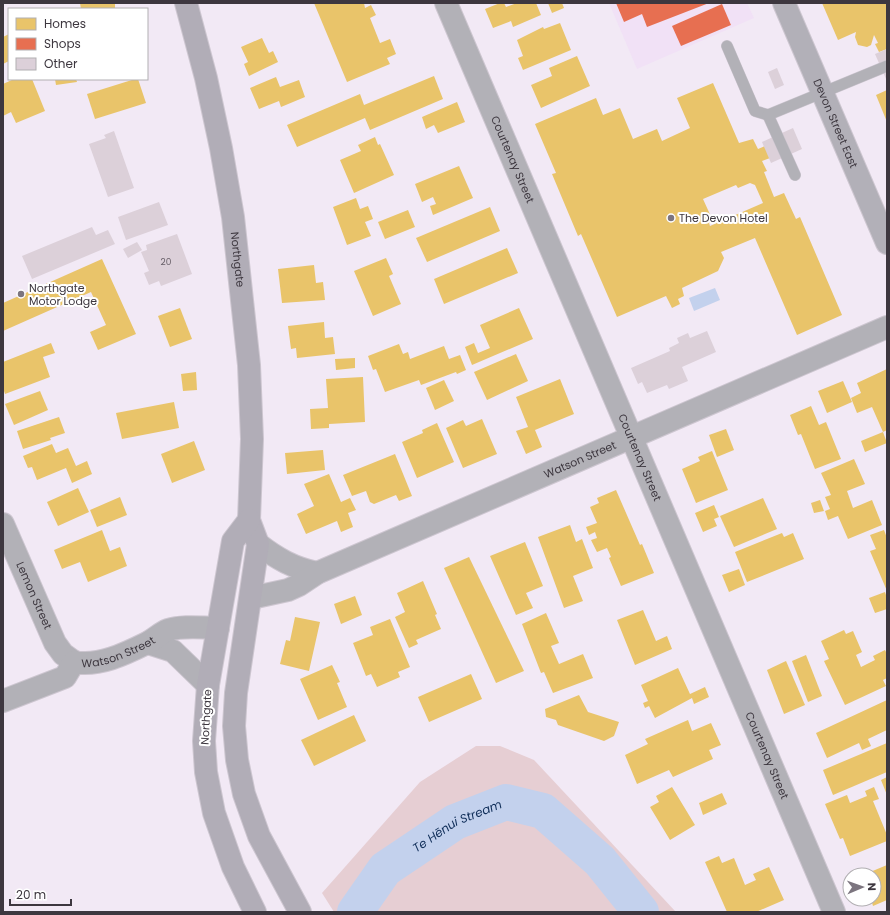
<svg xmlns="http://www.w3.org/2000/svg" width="890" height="915" viewBox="0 0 890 915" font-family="Poppins,sans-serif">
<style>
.built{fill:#f1e1f6}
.green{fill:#e6ced3}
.water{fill:#c3d1ed}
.homes{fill:#e9c46a;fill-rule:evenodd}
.shops{fill:#e76f51}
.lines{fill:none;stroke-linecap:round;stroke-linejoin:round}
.river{stroke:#c3d1ed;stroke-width:36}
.building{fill:#dcd0d9}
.lane-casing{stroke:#cdc6d0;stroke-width:12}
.street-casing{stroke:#cdc6d0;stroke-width:24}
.secondary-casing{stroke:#cdc6d0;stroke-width:24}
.highway-casing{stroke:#cdc6d0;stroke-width:24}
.lane{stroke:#b2b1b7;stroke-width:11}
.street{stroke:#b2b1b7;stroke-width:22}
.secondary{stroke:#b2b0b8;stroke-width:22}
.highway{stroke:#b1adb7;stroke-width:22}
.poi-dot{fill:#7c757f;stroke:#fff;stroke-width:1.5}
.labels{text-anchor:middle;stroke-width:4;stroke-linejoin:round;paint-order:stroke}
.number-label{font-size:9px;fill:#655d66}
.street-label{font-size:11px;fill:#3d373f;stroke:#fff}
.poi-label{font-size:11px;fill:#3d373f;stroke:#fff;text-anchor:start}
.water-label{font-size:12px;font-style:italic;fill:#0f2d58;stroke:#fff}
</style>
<rect width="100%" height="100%" fill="#f2e9f5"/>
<path class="built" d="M609,3H747L754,18L637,69Z"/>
<path class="green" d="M476,746H500L534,760L676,912H334L322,893L420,782Z"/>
<path class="water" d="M715,288L720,300L694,311L689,298Z"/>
<g class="homes">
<path d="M80,3H115V9H81Z"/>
<path d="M314,3H364L365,8L371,5L376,15L370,18L380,43L390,39L396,54L387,58L390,64L347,82Z"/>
<path d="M500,3H504L506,7L517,3H536L541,15L513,27L511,21L493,28L485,9Z"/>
<path d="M548,3H562L564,8L552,13Z"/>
<path d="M822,3H887V49L879,52L875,44L878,43L874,35L871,45L867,47L858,45L855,37L856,32L838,40Z"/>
<path d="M560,23L571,50L523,70L518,58L523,56L517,40L543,27L544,29Z"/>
<path d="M9,34V61L3,64V37Z"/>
<path d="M262,38L269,53L273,51L278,62L249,76L244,64L248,62L241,47Z"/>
<path d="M577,56L590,86L541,108L531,85L552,76L549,68Z"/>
<path d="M434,76L443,99L370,130L365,118L297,147L287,125L360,94L364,105Z"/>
<path d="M276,77L280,87L299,80L305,97L281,107L279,101L259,109L250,88Z"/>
<path d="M14,79H32L45,111L16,123L11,112L3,116V84Z"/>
<path d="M55,79H76L77,82L56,85Z"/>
<path d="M135,79H138L146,103L95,119L87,94Z"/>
<path d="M713,83L739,143L753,139L758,149L765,146L770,158L762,161L767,171L764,172L774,197L784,193L796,219L800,217L842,315L797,335L755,238L721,252L724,258L718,271L682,288L684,296L678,299L680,304L672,308L666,296L617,317L581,234L578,236L552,174L556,173L535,124L596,98L603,115L620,108L633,139L657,129L662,141L690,128L677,98ZM750,183L755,185L763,203L710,226L709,223L713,221L703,199L736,185L738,188Z"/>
<path d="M887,90V122L876,95Z"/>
<path d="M457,102L465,122L438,133L434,125L426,129L422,117Z"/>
<path d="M375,137L378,145L380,144L394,175L354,193L340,160L361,151L358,145Z"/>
<path d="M459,166L473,198L433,215L430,206L436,204L433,197L422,202L415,184Z"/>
<path d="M356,198L360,209L368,206L373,219L365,222L371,236L347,245L333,207Z"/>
<path d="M490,207L500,231L427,262L416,238Z"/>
<path d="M408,210L415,227L385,239L378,222Z"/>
<path d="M507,248L518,273L444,304L434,279Z"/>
<path d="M386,258L393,274L389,276L401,304L373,316L354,271Z"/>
<path d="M102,259L136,334L98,350L90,332L106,325L91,292L3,331V303Z"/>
<path d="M314,265L316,283L323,282L325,300L282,303L278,269Z"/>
<path d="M180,308L192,339L170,347L158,316Z"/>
<path d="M519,308L533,339L472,365L465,347L474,343L478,353L490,348L480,325Z"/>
<path d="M324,322L325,338L333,337L335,354L297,358L296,348L291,349L288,326Z"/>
<path d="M51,343L55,353L43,357L50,377L5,394L3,388V362Z"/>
<path d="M399,344L403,354L408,352L410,359L444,346L449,359L460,355L466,370L457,374L456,372L421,385L419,380L385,392L376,369L373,370L368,356Z"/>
<path d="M516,354L528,381L487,400L474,372Z"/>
<path d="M355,358V368L336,370L335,359Z"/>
<path d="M887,369V430L883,432L872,407L857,413L851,398L861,393L857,383Z"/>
<path d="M196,372L197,390L183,391L181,374Z"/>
<path d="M363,377L365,422L329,424V428L311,429L310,409L328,408L326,379Z"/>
<path d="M560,379L574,414L535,430L542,447L526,454L516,431L528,427L516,397Z"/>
<path d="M444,380L454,401L435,410L426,388Z"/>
<path d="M843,381L852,402L827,413L818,391Z"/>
<path d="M40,391L48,410L14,425L5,404Z"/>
<path d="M174,402L179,428L122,439L116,413Z"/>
<path d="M811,406L819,425L826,422L841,459L815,469L801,434L798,435L790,415Z"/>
<path d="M59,417L65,433L50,438L51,440L23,449L17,431Z"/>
<path d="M482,419L497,454L463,468L446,428L463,420L466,426Z"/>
<path d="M437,423L454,462L417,478L402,442L423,433L422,430Z"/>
<path d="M726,429L734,450L717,457L709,435Z"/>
<path d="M883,432L887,443L865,452L861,441Z"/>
<path d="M194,441L205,470L172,483L161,454Z"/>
<path d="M52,444L56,453L68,448L76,466L87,461L92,474L72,483L66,468L37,480L32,467L28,468L23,456Z"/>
<path d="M323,450L325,470L287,474L285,453Z"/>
<path d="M712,451L728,490L696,503L682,469L700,461L698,457Z"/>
<path d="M395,454L412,496L399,501L396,495L374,504L370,502L366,491L352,496L343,475Z"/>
<path d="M854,459L865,484L847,491L853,508L872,500L882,525L848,539L838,516L828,520L825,511L830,509L825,497L831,495L821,473Z"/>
<path d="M329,474L341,502L350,498L356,510L348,513L353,527L341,532L337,521L306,534L297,514L314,506L304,484Z"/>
<path d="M78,488L89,512L58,526L47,502Z"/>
<path d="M616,490L640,545L642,544L654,573L621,586L609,558L611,557L607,548L597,552L591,540L597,538L595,532L589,535L586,527L597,523L590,507L599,503L597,498Z"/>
<path d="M120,497L127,515L97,527L90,510Z"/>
<path d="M763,498L777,529L734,547L720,516Z"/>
<path d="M820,500L824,511L814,513L811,503Z"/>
<path d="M714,505L719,517L714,519L717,526L703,532L695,513Z"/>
<path d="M570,525L576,542L582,539L593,568L573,576L583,601L564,608L538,537Z"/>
<path d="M102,530L110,551L120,547L127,566L88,582L80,562L62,569L54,550Z"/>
<path d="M884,530L887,538V591L870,551L876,549L870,535Z"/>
<path d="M782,533L784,537L793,533L804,559L747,582L735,552Z"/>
<path d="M525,542L543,586L526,593L533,608L516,615L490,556Z"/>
<path d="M469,557L524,671L496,683L444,568Z"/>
<path d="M739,569L745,585L729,592L722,575Z"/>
<path d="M423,581L437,614L435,615L441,629L416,640L418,644L409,648L395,617L405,612L397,593Z"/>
<path d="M885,592L887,598V609L875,613L869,598Z"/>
<path d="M355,596L362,615L341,624L334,604Z"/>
<path d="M643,610L656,641L667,636L672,649L635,665L617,620Z"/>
<path d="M546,613L559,643L551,646L559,664L583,654L593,678L553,693L544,672L541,673L522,624Z"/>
<path d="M295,617L320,622L309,671L280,664L286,640L290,641Z"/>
<path d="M390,619L410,667L398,672L400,677L377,687L371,674L366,676L353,643L373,635L370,627Z"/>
<path d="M844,630L846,634L853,631L862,652L856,655L861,667L875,660L873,656L885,650L887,654V678L883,680L886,686L845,705L824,661L829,659L821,641Z"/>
<path d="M806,655L822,696L808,702L792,661Z"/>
<path d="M786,661L805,705L784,714L767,670Z"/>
<path d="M332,665L340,682L337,683L347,707L318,720L300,679Z"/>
<path d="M678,668L690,694L705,687L709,697L694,704L692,698L655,718L649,706L645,708L643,703L648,701L641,685Z"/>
<path d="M471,674L482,699L429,722L418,697Z"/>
<path d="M579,695L588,712L619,722L614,736L604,741L558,725L556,720L546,717L545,709Z"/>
<path d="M887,700V730L868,739L871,746L862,750L859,743L827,758L816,733Z"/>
<path d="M354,715L366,741L314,766L301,740Z"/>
<path d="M688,720L692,731L711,723L721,745L709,750L713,759L673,777L669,770L637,784L625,755L648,744L645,739Z"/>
<path d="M887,743V772L833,795L823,770Z"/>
<path d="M887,777V795L881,780Z"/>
<path d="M672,787L695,825L670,840L650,807L659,802L656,796Z"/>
<path d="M874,787L879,799L873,801L887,835V841L850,856L843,838L840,839L825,804L847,795L850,803L867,796L865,791Z"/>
<path d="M722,793L727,804L703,815L699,803Z"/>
<path d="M719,856L722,863L734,858L745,885L756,880L753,874L769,867L784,900L756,912H727L705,862Z"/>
<path d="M887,865V900L873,906L871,899H874V875H863Z"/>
</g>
<g class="shops">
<path d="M616,3H709L647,27L642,14L624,22Z"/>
<path d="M722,4L731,25L681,46L672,26Z"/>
</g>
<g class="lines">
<path class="river" id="s1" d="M355,912L385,869L455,822L506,802L543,811L600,861L641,912"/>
</g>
<g class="building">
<path d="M887,49V79H886L875,54Z"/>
<path d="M777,68L784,85L775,89L768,72Z"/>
<path d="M793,128L802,149L771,163L762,142Z"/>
<path d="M114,131L134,188L108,197L89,144L106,138L104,135Z"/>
<path d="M159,202L168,225L126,240L118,217Z"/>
<path d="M92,227L96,235L108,230L115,244L32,279L22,256Z"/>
<path d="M177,234L192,274L161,286L159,281L149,285L144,273L149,271L141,252L147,250L146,245Z"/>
<path d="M137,242L142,250L128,258L123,249Z"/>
<path d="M707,331L716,352L682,367L688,381L669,389L667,385L647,393L642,382L638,384L631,368L670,351L669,348L679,343L677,338L688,333L690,338Z"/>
</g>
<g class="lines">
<g class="lane-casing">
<g id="lane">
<path d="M727,46L755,111L768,115L795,175"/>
<path d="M768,115L887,66"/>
</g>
</g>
<g class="street-casing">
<g id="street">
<path id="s2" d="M446,3L834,912"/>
<path id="s3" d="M3,524L55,643L63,654L74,662"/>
<path d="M258,544C277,559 294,568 317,573"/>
<path id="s4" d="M251,598L288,590L299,585L317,573L887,327"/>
<path d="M148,643L173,651L208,685"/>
<path id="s5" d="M3,701L65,677L74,662C98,667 125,654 147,643C155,639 160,633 168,630C184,625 202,628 218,628"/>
</g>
</g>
<g class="secondary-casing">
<g id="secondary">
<path id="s6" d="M784,3L887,243"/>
</g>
</g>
<g class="highway-casing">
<g id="highway">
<path id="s7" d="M186,3L206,78L221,148L233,217L249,365L252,439L249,520L258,544L236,693L234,726L237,760L244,794L259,836L300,912"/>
<path d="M249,520L233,541L208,685L204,741L206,772L214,813L233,867L255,912"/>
</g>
</g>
<use href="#lane" class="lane"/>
<use href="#street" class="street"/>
<use href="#secondary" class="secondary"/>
<use href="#highway" class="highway"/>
</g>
<g class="poi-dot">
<circle cx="671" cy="218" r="4"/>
<circle cx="21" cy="294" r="4"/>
</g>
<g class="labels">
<g class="number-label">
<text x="166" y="265">20</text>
</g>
<g class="street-label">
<text dy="4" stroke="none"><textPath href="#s6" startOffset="131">Devon Street East</textPath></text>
<text dy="4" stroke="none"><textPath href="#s2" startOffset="170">Courtenay Street</textPath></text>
<text dy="4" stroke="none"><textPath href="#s7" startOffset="262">Northgate</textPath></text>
<text dy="4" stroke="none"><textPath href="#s2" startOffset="494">Courtenay Street</textPath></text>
<text dy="4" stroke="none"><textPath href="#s4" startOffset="358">Watson Street</textPath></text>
<text dy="4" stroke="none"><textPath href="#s3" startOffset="78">Lemon Street</textPath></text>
<text dy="4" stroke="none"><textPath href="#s5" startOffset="130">Watson Street</textPath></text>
<text transform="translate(206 717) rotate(-87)" y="4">Northgate</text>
<text dy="4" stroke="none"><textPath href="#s2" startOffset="818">Courtenay Street</textPath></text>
</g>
<g class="poi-label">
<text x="679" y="222">The Devon Hotel</text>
<text x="29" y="292">Northgate<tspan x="29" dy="13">Motor Lodge</tspan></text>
</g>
<g class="water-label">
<text dy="4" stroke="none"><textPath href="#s1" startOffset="137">Te Hēnui Stream</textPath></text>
</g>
</g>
<rect width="890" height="915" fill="none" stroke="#3d373f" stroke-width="8"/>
<rect x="8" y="8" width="140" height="72" fill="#ffffff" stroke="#b1afb2"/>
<rect x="16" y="18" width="20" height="12" fill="#e9c46a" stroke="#b1afb2"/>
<text x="44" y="28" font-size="12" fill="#3d373f">Homes</text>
<rect x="16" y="38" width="20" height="12" fill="#e76f51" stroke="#b1afb2"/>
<text x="44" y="48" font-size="12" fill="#3d373f">Shops</text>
<rect x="16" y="58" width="20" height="12" fill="#dcd0d9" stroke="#b1afb2"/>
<text x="44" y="68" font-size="12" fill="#3d373f">Other</text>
<g transform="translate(862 887) rotate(88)"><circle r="19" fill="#ffffff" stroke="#b1afb2"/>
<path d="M0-3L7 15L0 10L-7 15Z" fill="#7c757f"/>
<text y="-6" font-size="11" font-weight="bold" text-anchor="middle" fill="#3d373f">N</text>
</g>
<path d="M10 899v6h61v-6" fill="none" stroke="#3d373f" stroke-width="2"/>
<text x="16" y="899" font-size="12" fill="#3d373f" stroke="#ffffff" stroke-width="3" paint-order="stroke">20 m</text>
</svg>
